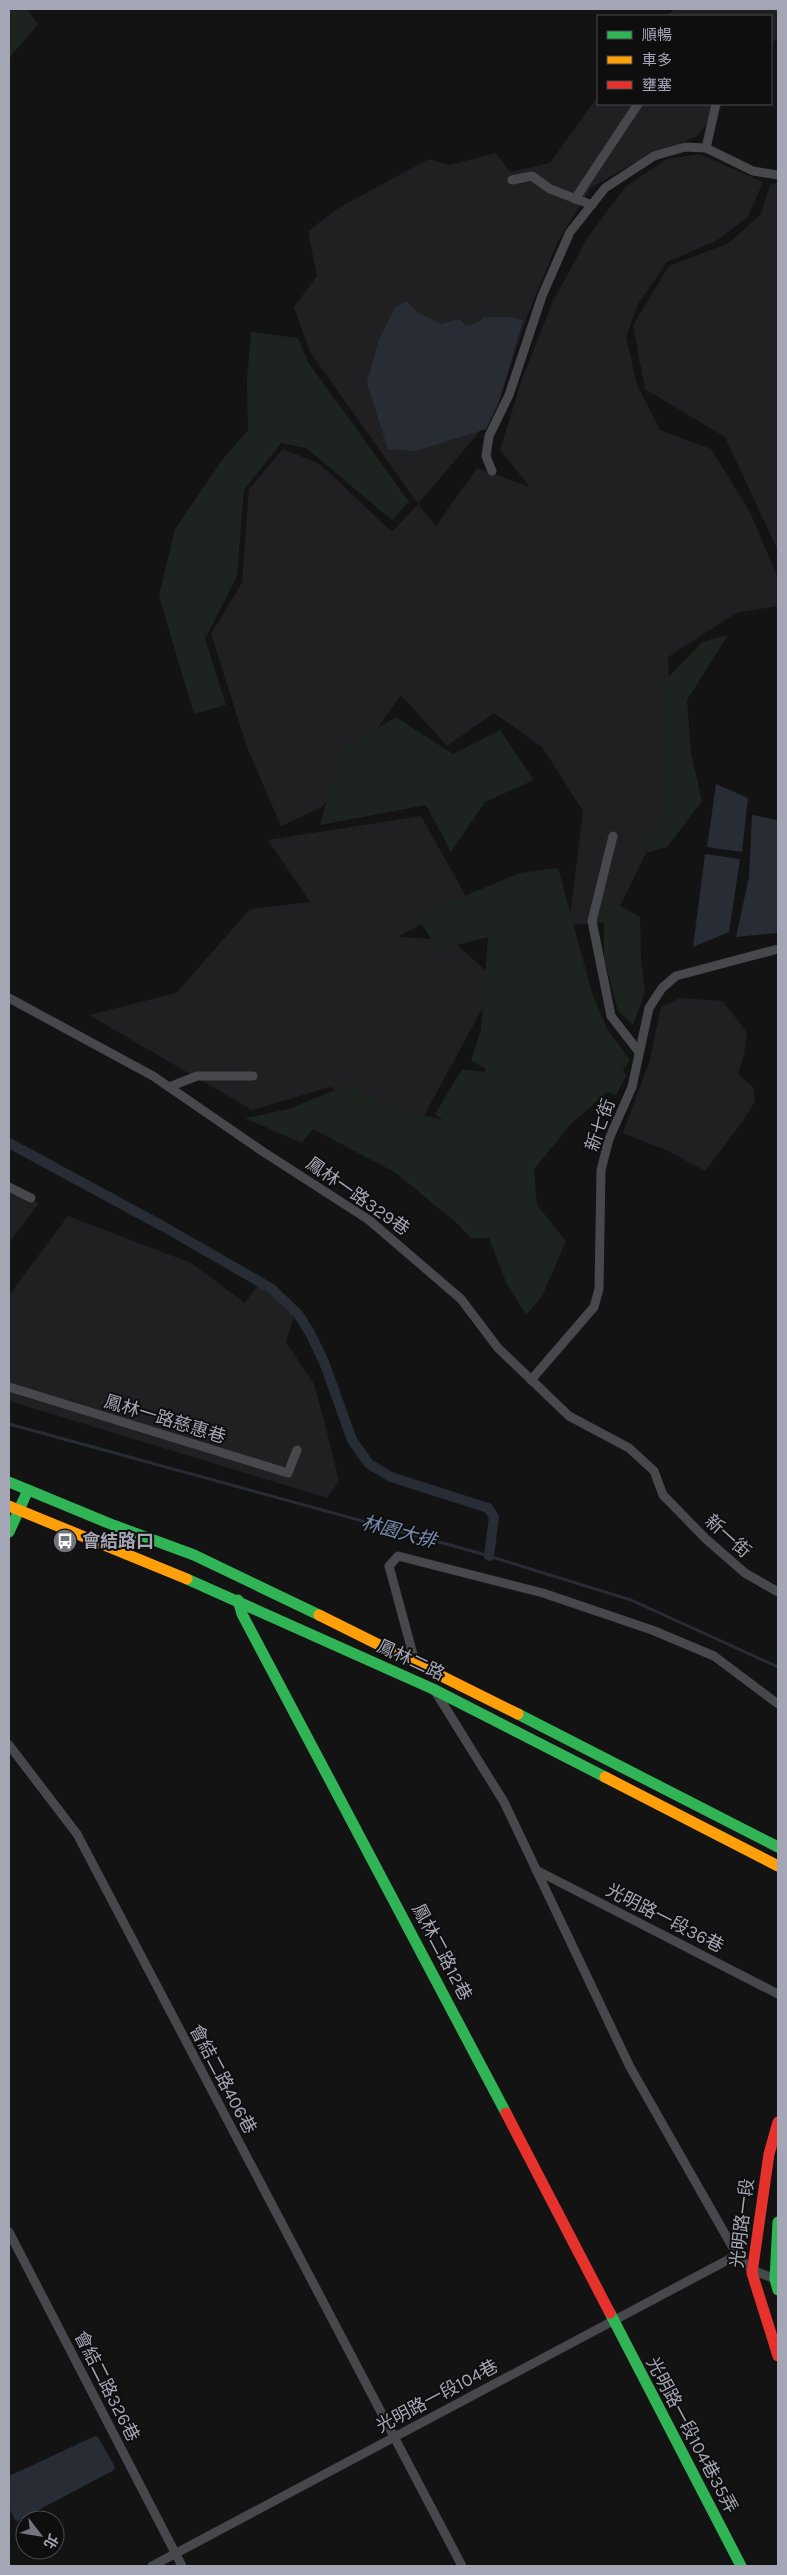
<svg xmlns="http://www.w3.org/2000/svg" width="787" height="2575" viewBox="0 0 787 2575" font-family="Karla,'Noto Sans TC',sans-serif">
<style>
.built{fill:#202022}
.green{fill:#1d241f}
.water{fill:#272c35}
.lines{fill:none;stroke-linecap:round;stroke-linejoin:round}
.stream{stroke:#272c35;stroke-width:3}
.canal{stroke:#272c35;stroke-width:10}
.street{stroke:#47484c;stroke-width:9}
.fast{stroke:#30b455;stroke-width:11}
.slow{stroke:#ff9f0a;stroke-width:11}
.jam{stroke:#e5322d;stroke-width:11}
.labels{text-anchor:middle;stroke-width:4;stroke-linejoin:round;paint-order:stroke}
.street-label{font-size:18px;fill:#a4a6b5;stroke:#0e0e0f}
.poi-label{font-size:18px;font-weight:bold;fill:#a4a6b5;stroke:#0e0e0f;text-anchor:start}
.water-label{font-size:19px;font-style:italic;fill:#798db2;stroke:#0e0e0f}
</style>
<rect width="100%" height="100%" fill="#131314"/>
<g class="built">
<path d="M675,9H778V37L771,44V16H666Z"/>
<path d="M598,96V104H723L697,136L632,164L591,188L558,241L526,319L502,391L480,431L418,504L436,526L477,468L530,487L500,450L522,379L553,301L588,237L626,186L667,159L699,154L763,182L748,217L716,241L667,262L638,304L626,337L637,385L660,430L711,449L750,512L778,578V606L736,613L668,657L673,798L612,922L569,925L583,811L542,747L494,713L447,746L401,695L322,807L281,826L247,747L211,634L242,583L249,489L283,449L320,464L392,532L418,504L310,352L294,307L317,276L308,231L340,207L429,159L449,165L496,153L510,172L550,163Z"/>
<path d="M778,182V551L725,437L645,389L633,325L669,266L729,243L761,214L770,185Z"/>
<path d="M421,816L467,898L398,937L452,940L497,981L418,1127L330,1087L252,1110L89,1015L176,993L250,909L310,902L268,840Z"/>
<path d="M680,998L723,1001L747,1033L744,1054L738,1074L754,1088L755,1101L743,1121L705,1171L666,1150L623,1133L650,1060L661,1007Z"/>
<path d="M9,1191L39,1203L9,1243Z"/>
<path d="M68,1216L191,1263L245,1303L261,1280L297,1307L286,1342L314,1384L324,1420L339,1481L327,1498L9,1401V1295Z"/>
</g>
<g class="green">
<path d="M9,9H27L38,24L9,58Z"/>
<path d="M251,332L298,338L308,362L409,502L392,520L306,448L281,443L244,490L237,576L205,639L226,705L194,714L159,596L175,529L223,459L248,430L247,379Z"/>
<path d="M728,635L687,700L691,753L702,801L667,847L646,853L665,799L661,685L702,642Z"/>
<path d="M396,717L453,754L500,730L534,780L485,802L451,852L426,805L320,825L340,750Z"/>
<path d="M558,868L592,993L607,1029L630,1060L623,1070L626,1076L616,1095L607,1092L571,1124L534,1169L537,1205L566,1241L542,1296L526,1315L506,1282L489,1238H471L459,1225L396,1173L313,1129L302,1143L245,1118L289,1109L349,1084L377,1103L443,1120L435,1114L462,1069L484,1072L486,1069L471,1060L481,1030L488,937L439,950L416,916L520,873Z"/>
<path d="M604,897L640,917L641,962L645,992L633,1025L618,1011L604,957Z"/>
</g>
<g class="water">
<path d="M407,301L417,312L441,324L459,319L466,326L477,323L484,317H509L523,320L499,402L486,429L416,451L388,449L367,383L378,342L395,307Z"/>
<path d="M716,784L748,798L742,852L707,847Z"/>
<path d="M752,815L778,820V933L736,937L749,877Z"/>
<path d="M705,854L740,859L729,932L693,947Z"/>
<path d="M95,2436L98,2437L115,2467L114,2470L16,2522L9,2508V2476Z"/>
</g>
<g class="lines">
<path class="stream" d="M9,1424L479,1553L631,1600L778,1667"/>
<path class="canal" d="M9,1143L166,1228L272,1289L298,1314L310,1333L324,1362L352,1440L369,1464L391,1477L488,1508L494,1517L489,1556"/>
<g class="street">
<path d="M706,148L716,104"/>
<path d="M512,180L532,176L550,189L592,205"/>
<path d="M575,199L638,104"/>
<path d="M492,471L486,456L489,436L509,395L542,296L570,232L605,188L654,156L685,147L706,148L753,171L778,175"/>
<path d="M613,836L592,921L611,1016L639,1052"/>
<path d="M9,998L153,1076L262,1151L369,1220L461,1299L498,1348L569,1416L629,1448L654,1471L663,1495L706,1539L745,1573L778,1592"/>
<path d="M169,1087L197,1076H253"/>
<path d="M9,1187L31,1198"/>
<path d="M531,1380L594,1307L599,1289L601,1170L609,1139L632,1087L649,1008L662,988L676,976L778,949"/>
<path d="M9,1387L288,1473L297,1450"/>
<path d="M415,1662L389,1566L398,1556L543,1593L652,1630L714,1656L778,1704"/>
<path d="M435,1691L504,1802L630,2067L737,2255L752,2270L778,2280"/>
<path d="M9,1745L77,1834L462,2566"/>
<path d="M536,1870L778,1994"/>
<path d="M9,2232L182,2566"/>
<path d="M152,2566L737,2255"/>
</g>
<g class="fast">
<path d="M9,1482L113,1525L194,1555L319,1615"/>
<path d="M9,1532L28,1490"/>
<path d="M187,1579L433,1689L605,1777"/>
<path d="M238,1600L242,1614L506,2113"/>
<path d="M518,1714L778,1847"/>
<path d="M778,2222L775,2279L778,2290"/>
<path d="M610,2313L741,2566"/>
</g>
<g class="slow">
<path d="M9,1506L187,1579"/>
<path d="M319,1615L518,1714"/>
<path d="M605,1777L778,1866"/>
</g>
<g class="jam">
<path d="M506,2113L610,2313"/>
<path d="M778,2122L769,2154L752,2273L778,2356"/>
</g>
</g>
<defs>
<g id="bus-disc" transform="scale(1.25)"><circle r="9.5" fill="#71737d" stroke="#0e0e0f"/><path d="M-5-6H5V4H4V6H2V4H-2V6H-4V4H-5ZM-3.5-4V0h7V-4ZM-3.5 1.2v1.5H-2V1.2ZM2 1.2v1.5H3.5V1.2Z" fill="#fff"/></g>
</defs>
<g fill-rule="evenodd">
<use href="#bus-disc" x="65" y="1541"/>
</g>
<g class="labels">
<g class="street-label">
<text transform="translate(600 1125) rotate(-70)" y="6">新七街</text>
<text transform="translate(358 1196) rotate(35)" y="6">鳳林一路329巷</text>
<text transform="translate(165 1419) rotate(17)" y="6">鳳林一路慈惠巷</text>
<text transform="translate(728 1536) rotate(42)" y="6">新一街</text>
<text transform="translate(411 1660) rotate(25)" y="6">鳳林二路</text>
<text transform="translate(665 1918) rotate(27)" y="6">光明路一段36巷</text>
<text transform="translate(442 1952) rotate(62)" y="6">鳳林二路12巷</text>
<text transform="translate(223 2079) rotate(62)" y="6">會結二路406巷</text>
<text transform="translate(742 2223) rotate(-83)" y="6">光明路一段</text>
<text transform="translate(107 2386) rotate(63)" y="6">會結二路326巷</text>
<text transform="translate(437 2396) rotate(-28)" y="6">光明路一段104巷</text>
<text transform="translate(692 2435) rotate(62)" y="6">光明路一段104巷35弄</text>
</g>
<g class="poi-label">
<text x="82" y="1547">會結路口</text>
</g>
<g class="water-label">
<text transform="translate(399 1531) rotate(15)" y="7">林園大排</text>
</g>
</g>
<rect width="787" height="2575" fill="none" stroke="#a4a6b5" stroke-width="20"/>
<rect x="597" y="15" width="175" height="90" fill="#0e0e0f" stroke="#4a4b51"/>
<rect x="607" y="31" width="25" height="8" fill="#30b455" stroke="#4a4b51"/>
<text x="642" y="40" font-size="15" fill="#a4a6b5">順暢</text>
<rect x="607" y="56" width="25" height="8" fill="#ff9f0a" stroke="#4a4b51"/>
<text x="642" y="65" font-size="15" fill="#a4a6b5">車多</text>
<rect x="607" y="81" width="25" height="8" fill="#e5322d" stroke="#4a4b51"/>
<text x="642" y="90" font-size="15" fill="#a4a6b5">壅塞</text>
<g transform="translate(40 2535) rotate(121)"><circle r="24" fill="#0e0e0f" stroke="#4a4b51"/>
<path d="M0-4L9 19L0 12L-9 19Z" fill="#71737d"/>
<text y="-8" font-size="14" font-weight="bold" text-anchor="middle" fill="#a4a6b5">北</text>
</g>
</svg>
